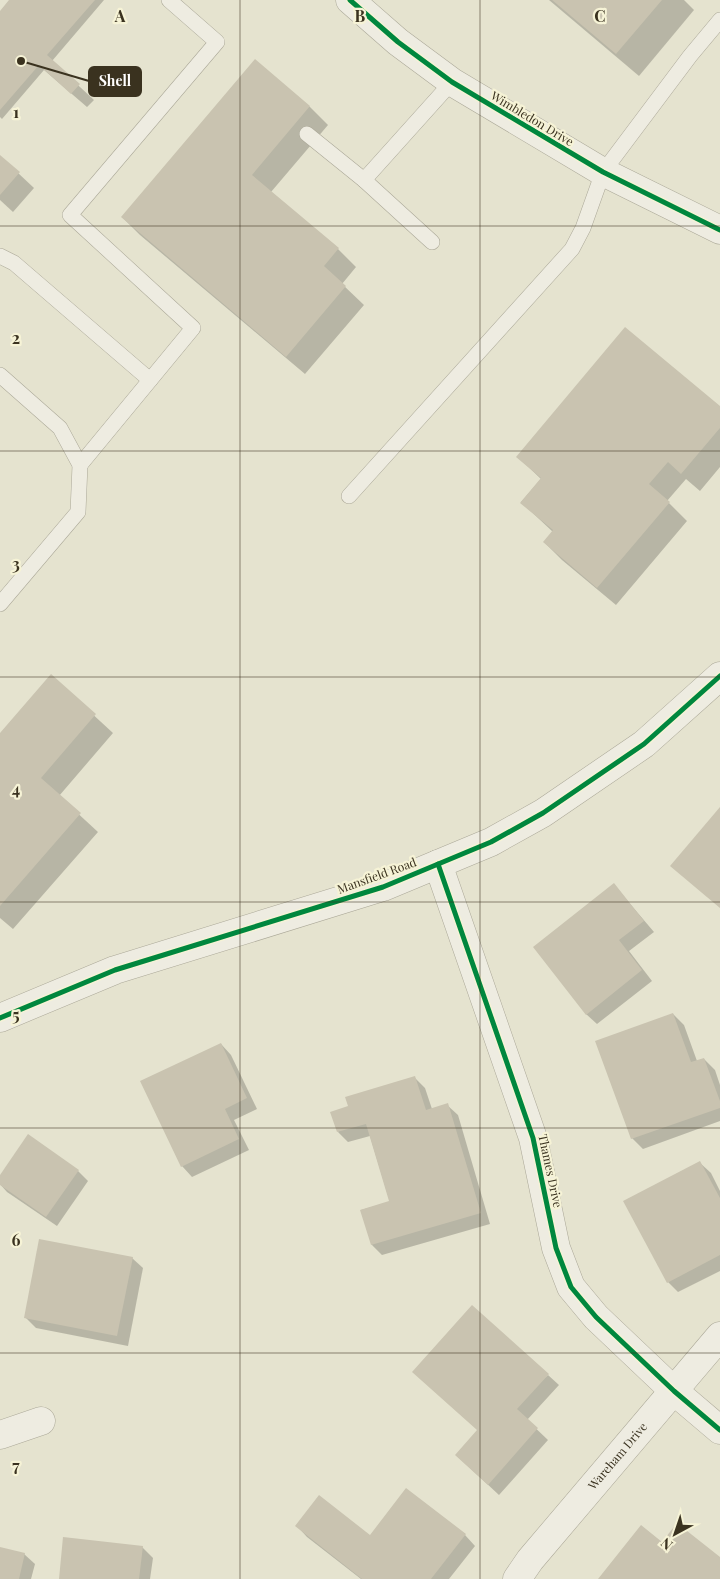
<svg xmlns="http://www.w3.org/2000/svg" width="720" height="1579" viewBox="0 0 720 1579" font-family="'Playfair Display',serif">
<style>
.shadow{fill:#0003}
.building{fill:#c9c3b0}
.lines{fill:none;stroke-linecap:round;stroke-linejoin:round}
.service-casing{stroke:#aba898;stroke-width:16}
.minor-casing{stroke:#aba898;stroke-width:29}
.tertiary-casing{stroke:#aba898;stroke-width:29}
.service{stroke:#eeece1;stroke-width:15}
.minor{stroke:#eeece1;stroke-width:28}
.tertiary{stroke:#eeece1;stroke-width:28}
.cycleway-casing{stroke:#f6f3d6;stroke-width:8}
.cycleway{stroke:#00873e;stroke-width:5}
.grid{fill:none;stroke:#3a321f;stroke-width:1;stroke-opacity:0.55}
.labels{text-anchor:middle;stroke-width:4.5;stroke-linejoin:round;paint-order:stroke}
.street-label{font-size:12px;fill:#3a321f;stroke:#f6f3d6}
.grid-label{font-size:16px;text-anchor:middle;font-weight:bold;fill:#3a321f;stroke:#f6f3d6;stroke-width:4.5;stroke-linejoin:round;paint-order:stroke}
.leader{fill:none;stroke:#3a321f;stroke-width:2}
.callout-dot{fill:#3a321f;stroke:#f6f3d6;stroke-width:2}
.callout{fill:#3a321f;stroke:#3a321f;stroke-width:2}
.callout-label{font-size:14px;text-anchor:middle;font-weight:bold;fill:#fff}
</style>
<rect width="100%" height="100%" fill="#e5e3cf"/>
<g class="shadow">
<path d="M11,0H104L52,61L94,100L87,107L44,70L2,119L0,117V13Z"/>
<path d="M549,0H684L694,10L639,76Z"/>
<path d="M256,61L310,107L328,125L271,192L338,249L356,267L342,284L364,305L305,374L140,235L122,217Z"/>
<path d="M0,156L34,188L13,212L0,200Z"/>
<path d="M720,408V467L700,491L686,479L667,501L687,521L616,605L562,560L544,542L553,532L521,502L541,479L518,457Z"/>
<path d="M51,676L113,733L59,796L98,832L13,929L0,918V734Z"/>
<path d="M614,885L654,932L629,951L652,981L597,1024L586,1014Z"/>
<path d="M673,1014L684,1025L697,1061L704,1059L715,1070L720,1085V1121L643,1149L632,1138Z"/>
<path d="M221,1044L231,1055L257,1109L234,1120L249,1150L192,1177L182,1166Z"/>
<path d="M415,1078L425,1088L432,1109L447,1105L458,1115L490,1224L382,1255L372,1245L361,1210L390,1202L370,1136L348,1142L338,1132L349,1107Z"/>
<path d="M700,1163L711,1173L720,1191V1271L678,1292L668,1282Z"/>
<path d="M78,1171L88,1181L57,1226L7,1192L0,1184V1177Z"/>
<path d="M132,1258L143,1268L128,1346L36,1328L25,1317Z"/>
<path d="M548,1375L559,1385L527,1420L548,1440L499,1495L456,1455Z"/>
<path d="M297,1526L370,1536L465,1535L475,1546L449,1579H361L307,1537Z"/>
<path d="M142,1547L153,1558L150,1579H60Z"/>
<path d="M0,1548L24,1554L35,1564L31,1579H0Z"/>
</g>
<g class="building">
<path d="M9,0H95L47,55L80,84L71,94L39,65L0,110V11Z"/>
<path d="M552,0H662L616,54Z"/>
<path d="M255,59L310,106L252,175L339,248L324,266L346,286L286,357L121,217Z"/>
<path d="M0,155L20,172L0,195Z"/>
<path d="M625,327L720,406V428L681,474L668,462L649,484L670,502L597,588L543,542L553,530L520,503L541,478L516,457Z"/>
<path d="M51,674L96,714L41,778L81,813L0,906V733Z"/>
<path d="M720,807V908L670,866Z"/>
<path d="M614,883L644,921L619,940L642,970L586,1015L533,947Z"/>
<path d="M673,1013L691,1062L704,1058L720,1101V1108L631,1139L595,1041Z"/>
<path d="M221,1043L247,1098L225,1109L239,1139L181,1167L140,1081Z"/>
<path d="M415,1076L426,1110L448,1103L481,1213L371,1245L360,1210L389,1201L366,1124L337,1132L330,1112L348,1106L345,1097Z"/>
<path d="M28,1134L79,1170L46,1217L0,1185V1175Z"/>
<path d="M700,1161L720,1198V1255L667,1283L623,1201Z"/>
<path d="M39,1239L133,1257L117,1336L24,1318Z"/>
<path d="M472,1305L549,1374L517,1409L538,1428L488,1485L455,1455L477,1430L412,1372Z"/>
<path d="M406,1488L466,1534L431,1579H362L295,1526L319,1495L370,1535Z"/>
<path d="M677,1523L720,1557V1579H598L641,1525L662,1542Z"/>
<path d="M63,1537L143,1546L139,1579H59Z"/>
<path d="M0,1547L25,1553L19,1579H0Z"/>
</g>
<g class="lines">
<g class="service-casing">
<g id="service">
<path d="M307,134L364,180L432,242"/>
<path d="M364,180L452,82"/>
<path d="M0,256L14,263L150,380"/>
<path d="M0,375L60,428L80,465L78,512L0,604"/>
<path d="M80,465L193,328L70,215L217,42L169,0"/>
<path d="M349,496L572,249L583,228L603,172L690,56L720,20"/>
</g>
</g>
<g class="minor-casing">
<g id="minor">
<path d="M438,864L533,1138L556,1248L571,1287L596,1317L674,1391L720,1430"/>
<path d="M0,1435L41,1421"/>
<path id="s1" d="M517,1579L530,1560L720,1336"/>
</g>
</g>
<g class="tertiary-casing">
<g id="tertiary">
<path d="M350,0L398,42L452,82L603,172L720,230"/>
<path d="M0,1018L115,970L383,887L491,842L543,813L644,744L720,676"/>
</g>
</g>
<use href="#service" class="service"/>
<use href="#minor" class="minor"/>
<use href="#tertiary" class="tertiary"/>
<g class="cycleway-casing">
<g id="cycleway">
<path d="M350,0L398,42L452,82L603,172L720,230"/>
<path d="M438,864L533,1138L556,1248L571,1287L596,1317L674,1391L720,1430"/>
<path d="M0,1018L115,970L383,887L491,842L543,813L644,744L720,676"/>
</g>
</g>
<use href="#cycleway" class="cycleway"/>
</g>
<path class="grid" d="M240,0V1579M480,0V1579M0,226H720M0,451H720M0,677H720M0,902H720M0,1128H720M0,1353H720"/>
<g class="labels">
<g class="street-label">
<text transform="translate(532 119) rotate(31)" y="4">Wimbledon Drive</text>
<text transform="translate(377 876) rotate(-20)" y="4">Mansfield Road</text>
<text transform="translate(550 1171) rotate(78)" y="4">Thames Drive</text>
<text dy="4" stroke="none"><textPath href="#s1" startOffset="159">Wareham Drive</textPath></text>
</g>
</g>
<g class="grid-label">
<text x="120" y="22">A</text>
<text x="360" y="22">B</text>
<text x="600" y="22">C</text>
<text x="16" y="118">1</text>
<text x="16" y="344">2</text>
<text x="16" y="570">3</text>
<text x="16" y="795">4</text>
<text x="16" y="1021">5</text>
<text x="16" y="1246">6</text>
<text x="16" y="1472">7</text>
</g>
<path class="leader" d="M21 61L89 81"/>
<circle class="callout-dot" cx="21" cy="61" r="5"/>
<rect class="callout" x="89" y="67" width="52" height="29" rx="5"/>
<g class="callout-label">
<text x="115" y="86">Shell</text>
</g>
<g transform="translate(675 1534) rotate(220)" stroke="#f6f3d6" stroke-width="4" paint-order="stroke">
<path d="M0-4L9 19L0 12L-9 19Z" fill="#3a321f"/>
<text y="-8" font-size="14" font-weight="bold" text-anchor="middle" fill="#3a321f">N</text>
</g>
</svg>
